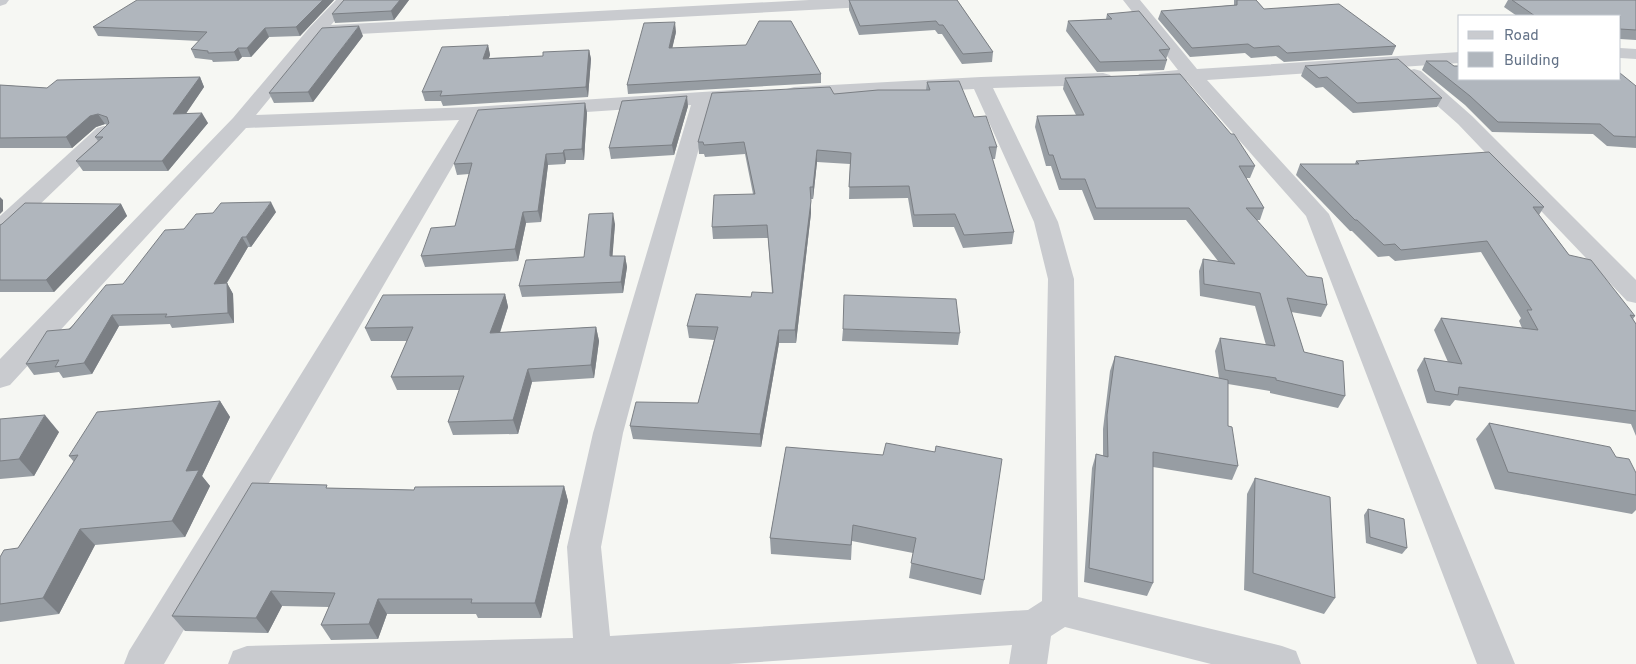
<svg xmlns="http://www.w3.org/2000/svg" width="1636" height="664" viewBox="0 0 1636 664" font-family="Overpass,sans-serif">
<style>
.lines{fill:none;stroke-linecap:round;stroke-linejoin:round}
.street{fill:#c9cbcf;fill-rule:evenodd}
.wall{fill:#979da3}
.shaded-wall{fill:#7b7f84}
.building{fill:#b0b6bd;stroke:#7b7f84}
</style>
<rect width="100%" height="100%" fill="#f6f7f3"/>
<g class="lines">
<g class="street">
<path d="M0,0H9L6,4L0,6Z"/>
<path d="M336,0H353L331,25L809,0H911L909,3L903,5L321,36L256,115L473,107L748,89L755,91L758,95L755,99L711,103L623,433L601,547L610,636L1028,610L1042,601L1048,279L1034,222L974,89L794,99L787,97L784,93L787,89L794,87L981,77L1103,73L1110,75L1113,79L1110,83L1103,85L993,88L1058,222L1074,279L1078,597L1282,646L1296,651L1301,664H1211L1065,627L1051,636L1047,664H1009L1012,645L729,664H228L233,651L247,646L573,638L567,547L593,433L691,105L480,119L164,664H124L129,651L459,120L246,128L10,385L0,388V359L233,118L310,27Z"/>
<path d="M1123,0H1140L1197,69L1460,52V63L1207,80L1329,214L1515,664H1477L1306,216L1187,81L1146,84L1139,82L1137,78L1139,74L1178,70Z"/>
<path d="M1620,48L1636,49V59L1620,58Z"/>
<path d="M1414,69L1421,71L1472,116L1636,280V303L1627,301L1458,124L1407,79L1405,75L1407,71Z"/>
<path d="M104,126L111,128L114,132L111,136L9,234L0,236V216L97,128Z"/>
</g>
</g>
<g class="wall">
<path d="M334,0L300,36L269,37L251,57H242L238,61L213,62L212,60L195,58L191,49L199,41L98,36L93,27Z"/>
<path d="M344,0H409L394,20L335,23L332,14Z"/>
<path d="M849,0H957L993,52L992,62L962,64L942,34H938L935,30L859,35L849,10Z"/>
<path d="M1234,0H1256L1264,9L1396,46L1392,55L1284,62L1276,56L1251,58L1245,53L1190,57L1158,19L1161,11L1234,5Z"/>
<path d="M1508,0H1636V40L1620,39V16H1517L1504,7Z"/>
<path d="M1107,14L1170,49L1166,59L1167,60L1164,70L1097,72L1066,31L1068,21L1106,19Z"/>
<path d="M676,32L672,48L821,74V83L628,94L627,85Z"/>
<path d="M363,36L313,102L274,103L269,93Z"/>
<path d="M488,45L490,55L489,58L543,56L589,50L591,59L588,97L443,106L441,101H425L422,92Z"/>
<path d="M1426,61L1454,66L1636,86V148L1607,146L1593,134L1492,132L1465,105L1422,70Z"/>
<path d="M1305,66L1442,98L1437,107L1353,113L1323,87L1316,88L1301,76Z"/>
<path d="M200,77L204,87L186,113L208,123L168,171H83L76,161L98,141L95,137L107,125L105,124L96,127L72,148H0V85L47,88Z"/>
<path d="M1065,78L1255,166L1250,178H1246L1264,208L1260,220H1257L1327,305L1321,317L1291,312L1304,352L1345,396L1338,408L1270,393V391L1228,384V426L1238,466L1232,480L1153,467V583L1147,596L1084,582L1092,468L1096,454L1103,456V429L1110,371L1115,356L1219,378L1215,351L1220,338L1266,345L1255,306L1200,296L1199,271L1203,259L1218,261L1186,220H1094L1082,190H1059L1051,166H1046L1035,127L1037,116L1076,115L1063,89Z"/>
<path d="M927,82L974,117L997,147L995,159H992L1014,232L1012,244L963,248L954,227H913L908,198L849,199L850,164L817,162L813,199H811V213L796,343H779L761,447L633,439L630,426L698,403L714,340L689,338L687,326L751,297L772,293L768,238L713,239L712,227L753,194L745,154L705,157L704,154H699L698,142L834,94L926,90Z"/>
<path d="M585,103L587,113L584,160H566L565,164L548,165L541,222L526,223L518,261L425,267L421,256L455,226L469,174L457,175L454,164Z"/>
<path d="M688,106L674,155L611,159L609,148Z"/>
<path d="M1356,161L1544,207L1539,215L1569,255L1635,316L1633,319L1636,324V436L1631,424L1455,400L1450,406L1427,403L1417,370L1424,358L1448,362L1434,330L1441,318L1522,328L1519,321L1521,318L1481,252L1395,261L1389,256L1378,257L1352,231H1350L1296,175L1300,164H1355Z"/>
<path d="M121,204L127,216L54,292H0V225Z"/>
<path d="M276,212L251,247H248L227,283L233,294L234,323L172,328L170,324L119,326L92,374L63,378L59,372L34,375L26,364L123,284L184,229Z"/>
<path d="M615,224L612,256H625L627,267L623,293L522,297L519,286L584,257Z"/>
<path d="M505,294L508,307L500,333L596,327L599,341L594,378L532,382L518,434L453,435L448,422L460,390H397L391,377L407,341H371L365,328Z"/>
<path d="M843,329L960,333L958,345L842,341Z"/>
<path d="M220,401L230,417L202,476L210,486L185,537L95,545L59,614L0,622V557L18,548L74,462L69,456Z"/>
<path d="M0,419L59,432L34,476L0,479Z"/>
<path d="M1489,423L1616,457L1636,473V510L1632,514L1495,489L1476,439Z"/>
<path d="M786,447L984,580L981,595L909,578L913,553L852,541L851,560L771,554L770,538Z"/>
<path d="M1255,478L1335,598L1324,614L1244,590L1247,494Z"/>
<path d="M564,486L568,501L541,618H478L476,614H387L378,639L331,640L321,625L329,607L282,606L268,633L185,631L172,616L329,488L414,490Z"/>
<path d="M1368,509L1407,548L1402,554L1366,543L1364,515Z"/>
</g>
<g class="shaded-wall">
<path d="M323,0H334L300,36L296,27Z"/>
<path d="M400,0H409L394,20L391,11Z"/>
<path d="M675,22L676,32L670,58L669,48Z"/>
<path d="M359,26L363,36L313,102L308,92Z"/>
<path d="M265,28L269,37L251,57L247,48Z"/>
<path d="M488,45L490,55L485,68L483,59Z"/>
<path d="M238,48L242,57L238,61L234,52Z"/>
<path d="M589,50L591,59L588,97L586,87Z"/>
<path d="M200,77L204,87L179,124L173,114Z"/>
<path d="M687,96L688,106L674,155L672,145Z"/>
<path d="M585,103L587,113L584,160L582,149Z"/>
<path d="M202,113L208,123L168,171L162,161Z"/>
<path d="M98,114L105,124L96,127L72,148L66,137L90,116Z"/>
<path d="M564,150L566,160L565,164L563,153Z"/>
<path d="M817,150V162L813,199V187Z"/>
<path d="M546,154L548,165L541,222L538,211Z"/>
<path d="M0,197L3,200V211L0,214Z"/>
<path d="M811,201V213L796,343L795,330Z"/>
<path d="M271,202L276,212L251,247L246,237Z"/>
<path d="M121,204L127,216L54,292L46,280Z"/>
<path d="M523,212L526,223L518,261L515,249Z"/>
<path d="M613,213L615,224L612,263L610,252Z"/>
<path d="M242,237L248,247L220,294L214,284Z"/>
<path d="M625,256L627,267L623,293L621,282Z"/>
<path d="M227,283L233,294L234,323L228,313Z"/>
<path d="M505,294L508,307L495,347L490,333Z"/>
<path d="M112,315L119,326L92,374L84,363Z"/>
<path d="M596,327L599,341L594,378L591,365Z"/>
<path d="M779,330V343L761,447L760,434Z"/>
<path d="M528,369L532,382L518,434L513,420Z"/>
<path d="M220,401L230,417L202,476L210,486L185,537L172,521L186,471Z"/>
<path d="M45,415L59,432L34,476L19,459Z"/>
<path d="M564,486L568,501L541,618L535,603Z"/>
<path d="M80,529L95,545L59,614L43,598Z"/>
<path d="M271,591L282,606L268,633L256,618Z"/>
<path d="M378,599L387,614L378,639L369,624Z"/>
</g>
<g class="building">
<path d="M137,0H323L296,27L265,28L247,48H238L234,52L208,53V51L191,49L207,32L93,27Z"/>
<path d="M344,0H400L391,11L332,14Z"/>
<path d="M849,0H957L993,52L963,54L943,25H939L936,21L860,26Z"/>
<path d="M1237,0H1256L1264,9L1339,4L1396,46L1287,53L1279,46L1254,48L1248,44L1192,48L1161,11L1237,5Z"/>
<path d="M1512,0H1636V30L1620,29V16H1535Z"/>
<path d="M1139,11L1170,49L1159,50L1167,60L1100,62L1068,21L1112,19L1107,14Z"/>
<path d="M759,21H791L821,74L627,85L644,23L675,22L669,48L746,45Z"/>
<path d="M359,26L308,92L269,93L322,28Z"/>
<path d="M488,45L483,59L543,56V52L589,50L586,87L440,96L442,91L422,92L442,47Z"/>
<path d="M1398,59L1442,98L1357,103L1327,77L1319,78L1305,66Z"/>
<path d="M1426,61H1447L1454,66H1460V79H1620V73L1636,86V137L1614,136L1600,124L1498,122L1470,96Z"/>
<path d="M1180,74L1231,134H1234L1255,166H1239L1264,208H1246L1307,276L1322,278L1327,305L1287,298L1304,352L1343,361L1345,396L1276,380V378L1225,370L1220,338L1275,346L1260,293L1204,284L1203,259L1235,264L1189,208H1096L1085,179H1061L1053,155H1049L1037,116L1084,115L1065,78Z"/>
<path d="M200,77L173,114L202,113L162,161H76L103,137H95L109,123L107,117L98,114L90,116L66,137L0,138V85L47,88L57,80Z"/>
<path d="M959,81L974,117L986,116L997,147H989L1014,232L964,235L955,214L914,215L909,186L849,187L851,153L817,150L813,187H810L811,201L795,330H779L760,434L630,426L636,402L698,403L718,327L687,326L696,294L751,297L752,292L773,293L767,225L712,227L714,195L755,194L744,142L704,145L703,142H698L712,93L830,87L834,94L878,90H930L927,82Z"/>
<path d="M687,96L672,145L609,148L622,101Z"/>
<path d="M585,103L582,149L564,150L563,153L546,154L538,211L523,212L515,249L421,256L431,228L455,226L472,163L454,164L478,110Z"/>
<path d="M1489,152L1544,207H1533L1569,255L1591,260L1635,316L1630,315L1636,324V411L1459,387L1458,395L1435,391L1424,358L1462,364L1441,318L1538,330L1527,310H1532L1487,241L1401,250L1395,244L1384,245L1357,220H1355L1300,164H1359L1356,161Z"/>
<path d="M271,202L246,237H242L214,284L227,283L228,313L165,317L167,314L112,315L84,363L55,367L59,360L26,364L47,331L70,329L106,285L123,284L165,230L184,229L196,214L213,213L221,203Z"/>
<path d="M25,203L121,204L46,280H0V225L2,224Z"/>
<path d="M613,213L610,252V256H625L621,282L519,286L526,260L584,257L589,214Z"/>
<path d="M505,294L490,333L596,327L591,365L528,369L513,420L448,422L464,376L391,377L413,327L365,328L383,295Z"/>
<path d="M844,295L956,299L960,333L843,329Z"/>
<path d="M1115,356L1228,380V426L1232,427L1238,466L1153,452V583L1089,568L1096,454L1108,457L1107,415Z"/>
<path d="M220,401L186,471L199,470L172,521L80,529L43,598L0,604V557L4,550L18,548L78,455L69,456L97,412Z"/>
<path d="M45,415L19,459L0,461V419Z"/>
<path d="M1489,423L1610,447L1616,457L1629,459L1636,473V495L1508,472Z"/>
<path d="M886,443L935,452L936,446L1002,459L984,580L911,563L916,538L853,525L851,545L770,538L786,447L883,455Z"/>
<path d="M1255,478L1330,497L1335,598L1253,573Z"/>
<path d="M252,483L327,485L326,488L414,490L415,487L564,486L535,603H471L472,599H378L369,624L321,625L335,593L271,591L256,618L172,616Z"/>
<path d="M1368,509L1404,519L1407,548L1370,537Z"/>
</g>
<rect x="1458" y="15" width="162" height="65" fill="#ffffff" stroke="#c1c7cf"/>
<rect x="1468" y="31" width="25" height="8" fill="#c9cbcf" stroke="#c1c7cf"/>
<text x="1504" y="40" font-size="15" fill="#637287">Road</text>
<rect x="1468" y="52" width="25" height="15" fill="#b0b6bd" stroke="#c1c7cf"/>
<text x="1504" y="65" font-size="15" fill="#637287">Building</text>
</svg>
